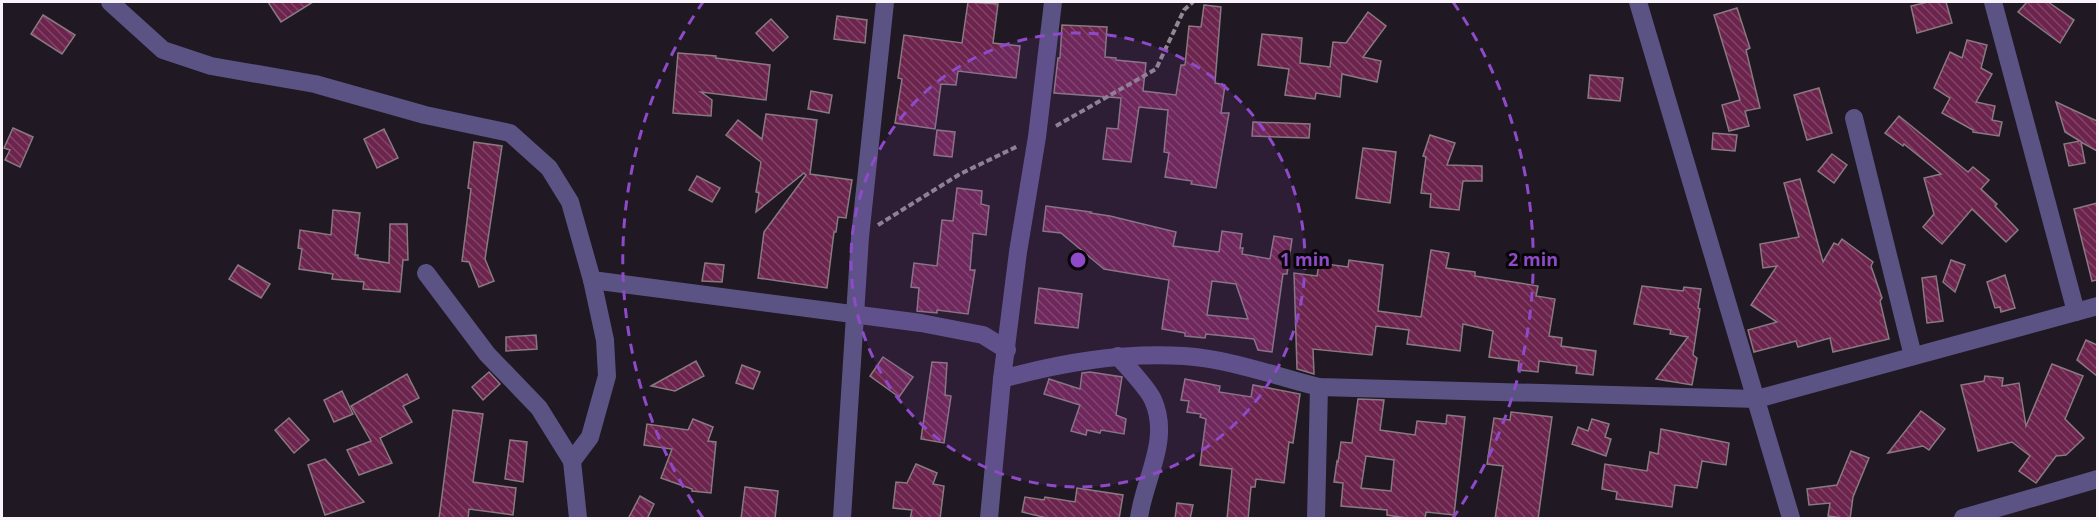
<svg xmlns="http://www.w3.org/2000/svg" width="2099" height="520" viewBox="0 0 2099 520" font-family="'Open Sans',sans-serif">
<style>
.building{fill:url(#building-back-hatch);stroke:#897980;stroke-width:1.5;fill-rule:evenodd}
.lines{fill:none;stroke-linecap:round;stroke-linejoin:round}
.path{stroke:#8f8991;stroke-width:4;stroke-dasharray:6 3;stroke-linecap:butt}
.street{stroke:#5b5384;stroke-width:18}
.ring{fill:none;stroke:#8e4ac8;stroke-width:3;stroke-dasharray:10 8}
.centre{fill:#8e4ac8;stroke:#080508;stroke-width:3}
.ring-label{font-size:18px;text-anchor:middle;font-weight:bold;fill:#8e4ac8;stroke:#080508;stroke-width:6;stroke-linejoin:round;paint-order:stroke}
</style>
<defs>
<pattern id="building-back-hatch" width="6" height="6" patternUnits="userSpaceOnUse" patternTransform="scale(1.5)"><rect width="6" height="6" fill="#6c244d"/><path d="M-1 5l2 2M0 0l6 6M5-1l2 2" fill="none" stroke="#824468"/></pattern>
</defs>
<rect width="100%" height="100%" fill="#201822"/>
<g class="building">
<path d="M268,2H313L281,22Z"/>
<path d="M968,2L998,4L993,43L1020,46L1016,78L958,71L956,85L941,84L935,129L895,123L902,79L898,78L904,35L962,43Z"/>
<path d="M1928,2H1946L1952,23L1917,33L1911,6Z"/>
<path d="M2027,2H2048L2074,20L2060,43L2018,12Z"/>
<path d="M1204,5L1221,7L1215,83L1225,85L1221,113H1229L1216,188L1191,184L1192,181L1165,177L1169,153L1164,152L1168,110L1139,107L1131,162L1103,159L1107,128L1118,129L1121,98L1054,93L1058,58H1060L1062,25L1107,27L1105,57L1116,58V60L1146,63L1143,91L1176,95L1181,65H1185L1189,26L1201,27Z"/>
<path d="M1737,8L1750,48L1746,50L1760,108L1745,111L1749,126L1729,131L1722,105L1740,100L1714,15Z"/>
<path d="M1368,12L1386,26L1363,57L1381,61L1377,82L1342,74L1340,97L1316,93L1315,99L1285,95L1289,69L1258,65L1262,34L1302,38L1300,63L1330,67L1333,42L1346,43Z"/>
<path d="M43,15L75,35L62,54L31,34Z"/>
<path d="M837,16L867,20L865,43L834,39Z"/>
<path d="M771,19L788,37L773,51L756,33Z"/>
<path d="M1967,40L1987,45L1981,68L1992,74L1976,102L1995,106L1992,120L2002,122L1999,136L1973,132V130L1942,113L1950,98L1934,88L1950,52L1962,58Z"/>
<path d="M678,53L716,56V58L770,65L766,100L701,92L712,100L711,116L673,113Z"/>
<path d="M1590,75L1623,78L1620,101L1588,98Z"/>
<path d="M1819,88L1832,133L1807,140L1794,95Z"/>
<path d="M811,91L832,95L829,113L808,109Z"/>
<path d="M2056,102L2097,121V151L2081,142L2085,163L2069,166L2064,144L2080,141L2065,132Z"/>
<path d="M766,114L817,120L810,174L852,180L846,218L838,217L836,232H834L827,288L758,278L764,232L806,175L804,173L756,212L759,193L756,192L761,162L726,135L738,120L762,139Z"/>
<path d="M1899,116L1968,172L1973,167L1989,180L1981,189L1997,204L1995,206L2018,230L2006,242L1972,209L1942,244L1923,227L1934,214L1924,178L1941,174L1904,144L1903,146L1885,133Z"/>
<path d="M1253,122L1310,124L1309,138L1252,136Z"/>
<path d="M13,128L33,137L20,167L5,160L10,150L4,148Z"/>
<path d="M384,129L398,158L377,168L364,139Z"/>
<path d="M937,130L955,132L952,157L934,155Z"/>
<path d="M1713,133L1737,135L1735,151L1712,149Z"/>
<path d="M1430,135L1455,143L1447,165L1482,166V181H1463L1459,210L1430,207L1431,194L1421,193L1426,157L1423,156Z"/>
<path d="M474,142L502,146L485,259L494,281L479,287L469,262L462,261L471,189L468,188Z"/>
<path d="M1363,148L1396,152L1390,203L1356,198Z"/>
<path d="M1832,154L1847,165L1834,183L1818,171Z"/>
<path d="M697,176L720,188L712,202L689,190Z"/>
<path d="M1800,179L1823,262L1834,243L1838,245L1842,239L1873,262L1871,266L1882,298L1880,301L1889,339L1833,352L1830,338L1798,347L1796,341L1754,352L1748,330L1777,322L1751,305L1777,266L1763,268L1760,244L1799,237L1784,183Z"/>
<path d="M957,188L982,191L981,204L989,206L986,235L973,233L970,270H975L968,314L937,310V313L917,311L919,288L911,287L914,263L937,266L942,220L953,221Z"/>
<path d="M2097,203V280L2092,281L2074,209Z"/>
<path d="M1046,206L1091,212L1090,213L1110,216L1176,232L1173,246L1219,252L1222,231L1242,234L1240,248H1243L1242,254L1270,259L1274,236L1292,239L1287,274H1283L1272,352L1258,350L1254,339L1206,334L1205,338L1185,336V333L1162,329L1169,280L1104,269L1061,233L1043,231ZM1212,281L1236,284L1248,319L1207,315Z"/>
<path d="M333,210L360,213L355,255H358V258L389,263L390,224H407L408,260H403L400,292L363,289L364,282L332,279L333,274L299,269L302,249L298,248L300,230L331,235Z"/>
<path d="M1431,250L1449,253L1446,268L1475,272V276L1538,286L1536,296L1555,299L1549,336L1562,338L1561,346L1596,351L1593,375L1576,373L1577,366L1539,361L1538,372L1518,370L1519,361L1489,357L1493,331L1463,324L1460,351L1407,344L1409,330L1376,326L1372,355L1313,349L1314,374L1297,369L1294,273L1317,276L1319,263L1348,267L1349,260L1383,265L1378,311L1421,317Z"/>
<path d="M1951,260L1965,265L1955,292L1943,282Z"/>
<path d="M705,263L724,265L722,282L702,281Z"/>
<path d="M238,265L270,284L261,298L229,279Z"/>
<path d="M2005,275L2015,308L2001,312L2000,307L1995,308L1987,282Z"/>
<path d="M1936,276L1943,321L1927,323L1922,278Z"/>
<path d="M1642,286L1683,291L1684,287L1701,289L1698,308L1700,309L1693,355L1697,358L1692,385L1656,379L1688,337L1670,334L1671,330L1634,324Z"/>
<path d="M1039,288L1082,294L1078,328L1035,323Z"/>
<path d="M536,335L537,349L506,351V337Z"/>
<path d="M2086,340L2097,345V376L2077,360Z"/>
<path d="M883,357L913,377L899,397L870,376Z"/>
<path d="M696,361L704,376L675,391L651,386Z"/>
<path d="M932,362L947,363L945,395L951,396L944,443L921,439Z"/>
<path d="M2052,364L2083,376L2065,419L2084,438L2066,455L2056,456L2036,483L2019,471L2030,456L2012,442L1978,451L1961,385L1984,381L1985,376L2003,378L2002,386L2019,383L2026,426Z"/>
<path d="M742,365L760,372L753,389L736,383Z"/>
<path d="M489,372L500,384L483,400L472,387Z"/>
<path d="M1090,372L1122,377L1116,415L1126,419L1124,434L1101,430L1100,433L1087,430L1086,435L1071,431L1080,405L1044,394L1049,379L1080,389L1082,373Z"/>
<path d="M407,374L419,398L403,406L412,422L380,438L392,463L359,475L347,450L371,441L351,406Z"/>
<path d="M1185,379L1220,386L1219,392L1251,397L1253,385L1300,394L1293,443L1289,442L1284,483L1256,479L1255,487H1251L1248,519H1227L1232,469L1200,465L1206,419L1200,417L1201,414L1187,412L1189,401L1181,400Z"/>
<path d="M342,391L353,414L334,422L324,400Z"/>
<path d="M1358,399L1384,400L1380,430L1415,435L1417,421L1446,424L1447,415L1465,417L1454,515L1426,512L1425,519H1413L1387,515V510L1341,506L1343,483L1334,482L1337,461L1338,462L1341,442L1352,443ZM1366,456L1394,460L1391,491L1361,488Z"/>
<path d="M453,410L483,414L473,482L516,488L513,515L469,509L468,519H439Z"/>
<path d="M1921,411L1945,429L1929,450L1923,446L1888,453Z"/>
<path d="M1511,412L1552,417L1538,519H1495L1503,466L1487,464L1494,418L1510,420Z"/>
<path d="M289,418L309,440L294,453L275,430Z"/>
<path d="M693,419L713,427L708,441L716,442L711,493L692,491V489L661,478L672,449L644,445L647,424L688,430Z"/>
<path d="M1592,419L1609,424L1605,437L1611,439L1606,456L1572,444L1578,427L1588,431Z"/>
<path d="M1661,429L1729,443L1726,465L1702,461L1697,488L1675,485L1672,507L1616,499L1617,492L1602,489L1605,464L1647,471L1650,452L1658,454Z"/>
<path d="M510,440L527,442L523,482L505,479Z"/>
<path d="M1851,451L1869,458L1853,497L1850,519L1828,516L1830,503L1809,505L1807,489L1837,485Z"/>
<path d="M325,459L364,502L325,515L308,465Z"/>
<path d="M916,464L937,473L933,484L944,486L940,519H910L912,510L893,508L896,482L907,483Z"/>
<path d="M745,487L778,491L775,519H741Z"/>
<path d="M1077,488L1123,495L1119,519H1051L1022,512L1025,497L1044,500L1045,497L1075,502Z"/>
<path d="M640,496L654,504L647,519H628Z"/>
<path d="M1177,503L1193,505L1190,519H1175Z"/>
</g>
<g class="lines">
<g class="path">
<path d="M1056,126L1156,69L1184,10L1193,2"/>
<path d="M878,225L960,174L1018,146"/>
</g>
<g class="street">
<path d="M110,2L163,50L211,66L315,84L425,115L510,133L549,168L570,202L592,280L605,340L607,376L590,437L572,461L578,518"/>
<path d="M1638,2L1791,518"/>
<path d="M1993,2L2076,312"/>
<path d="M1854,118L1913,356"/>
<path d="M426,273L487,354L539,408L572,461"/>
<path d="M592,280L921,323L983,335L1007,350"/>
<path d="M1118,356C1127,367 1148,388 1153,400C1171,440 1144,479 1139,518"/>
<path d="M1002,379C1059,363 1124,352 1184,356C1230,359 1275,376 1319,387L1757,399L2098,306"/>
<path d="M842,518L860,237L885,2"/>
<path d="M989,518L1002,379L1018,252L1037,137L1053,2"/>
<path d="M1316,518L1319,387"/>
<path d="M1963,518L2098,479"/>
</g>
</g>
<circle cx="1078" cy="260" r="227" fill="#8e4ac8" fill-opacity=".12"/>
<g class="ring">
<circle cx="1078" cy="260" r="227"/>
<path d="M703 518A455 455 0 0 1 703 2M1453 2A455 455 0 0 1 1453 518"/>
</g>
<circle cx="1078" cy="260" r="9" class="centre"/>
<g class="ring-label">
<text x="1305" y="266">1 min</text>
<text x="1533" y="266">2 min</text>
</g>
<rect width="2099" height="520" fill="none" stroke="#f8f3fa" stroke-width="6"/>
</svg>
